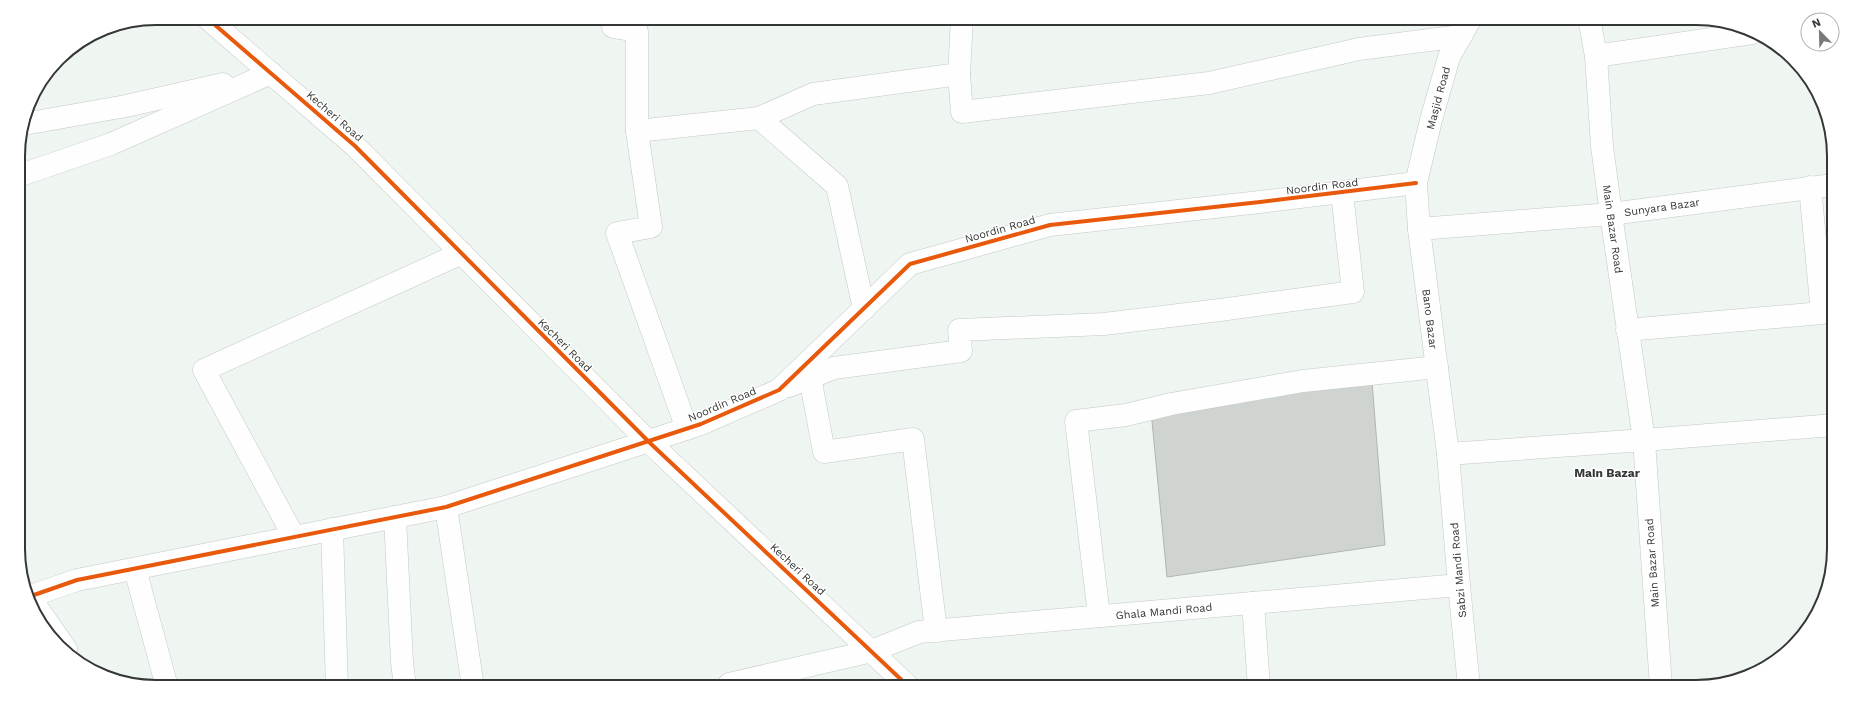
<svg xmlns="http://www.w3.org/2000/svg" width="1852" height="705" viewBox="0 0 1852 705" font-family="'Work Sans',sans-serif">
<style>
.building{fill:#cfd4d0;stroke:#b2b6b3}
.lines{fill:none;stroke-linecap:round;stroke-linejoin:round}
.minor-casing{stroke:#c4c9c5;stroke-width:23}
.tertiary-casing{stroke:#c4c9c5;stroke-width:23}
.minor{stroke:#fdfefd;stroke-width:22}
.tertiary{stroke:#fdfefd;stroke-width:22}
.cycleway-casing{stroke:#fff;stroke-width:6}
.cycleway{stroke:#e8590c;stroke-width:4}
.labels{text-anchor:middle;stroke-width:3;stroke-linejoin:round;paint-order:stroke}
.street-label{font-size:11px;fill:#343735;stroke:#fff}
.neighbourhood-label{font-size:12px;font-weight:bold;fill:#343735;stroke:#fff}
.rim{fill:none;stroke:#343735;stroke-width:2}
</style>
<rect width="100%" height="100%" fill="#eff5f0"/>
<path class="building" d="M1372,382L1385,545L1167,577L1151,411Z"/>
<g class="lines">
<g class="minor-casing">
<g id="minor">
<path d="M613,18V27L637,31V131L651,227L617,233L687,429"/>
<path d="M1589,18L1596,56L1602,146L1611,214L1644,440L1834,425"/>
<path d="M1596,56L1752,33"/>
<path d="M959,74L962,112L1209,83L1359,49L1461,36"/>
<path d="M759,118L813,94L959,74L962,18"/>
<path d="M24,124L126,106L223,84"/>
<path d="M637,131L759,118L837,186L864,309"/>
<path d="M18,176L111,144L271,73"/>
<path d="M1419,229L1611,214L1833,185"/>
<path d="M1627,330L1822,313L1810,187"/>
<path d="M810,377L824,452L913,439L936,631"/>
<path d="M789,386L834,368L961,351L959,330L1104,324L1220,310L1353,292L1342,193"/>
<path d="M1448,454L1644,440L1661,687"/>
<path d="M446,507L473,687"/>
<path d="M395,517L402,662L405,687"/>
<path d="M332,529L337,687"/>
<path d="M294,537L204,370L462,253"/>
<path d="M135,569L167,687"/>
<path d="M31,596L77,580L446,507L701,424L779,390L910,264L1050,225L1260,202L1416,183"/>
<path d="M1253,603L1259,687"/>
<path d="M36,606L66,649"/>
<path d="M1099,616L1076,421L1126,415L1171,404L1303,381L1437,367"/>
<path d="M729,687V684L872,651L919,632L1459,585"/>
<path d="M1469,687L1459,585L1448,454L1419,229L1416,183L1431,120L1449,57L1471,18"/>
</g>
</g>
<g class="tertiary-casing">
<path id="tertiary" d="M207,18L355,146L649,442L909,687"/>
</g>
<use href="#minor" class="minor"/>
<use href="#tertiary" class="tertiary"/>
<g class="cycleway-casing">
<g id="cycleway">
<path d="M207,18L355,146L649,442L909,687"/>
<path d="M31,596L77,580L446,507L701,424L779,390L910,264L1050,225L1260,202L1416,183"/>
</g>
</g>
<use href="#cycleway" class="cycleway"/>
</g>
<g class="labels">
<g class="street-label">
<text transform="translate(1438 98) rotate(-75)" y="4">Masjid Road</text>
<text transform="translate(335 116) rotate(41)" y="4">Kecheri Road</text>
<text transform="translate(1322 186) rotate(-7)" y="4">Noordin Road</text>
<text transform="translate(1662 207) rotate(-8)" y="4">Sunyara Bazar</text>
<text transform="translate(1000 229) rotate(-16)" y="4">Noordin Road</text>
<text transform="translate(1613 229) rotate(82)" y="4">Main Bazar Road</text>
<text transform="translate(1430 319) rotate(83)" y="4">Bano Bazar</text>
<text transform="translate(565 345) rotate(45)" y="4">Kecheri Road</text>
<text transform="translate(722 404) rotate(-23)" y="4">Noordin Road</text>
<text transform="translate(1652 563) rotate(-94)" y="4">Main Bazar Road</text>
<text transform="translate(798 569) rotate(43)" y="4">Kecheri Road</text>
<text transform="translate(1458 570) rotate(-95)" y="4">Sabzi Mandi Road</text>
<text transform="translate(1164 611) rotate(-5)" y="4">Ghala Mandi Road</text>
</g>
<g class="neighbourhood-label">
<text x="1607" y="477">Main Bazar</text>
</g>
</g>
<path d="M0 0H1852V705H0ZM156 25H1696A131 131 0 0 1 1827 156V549A131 131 0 0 1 1696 680H156A131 131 0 0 1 25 549V156A131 131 0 0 1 156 25Z" fill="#fff" fill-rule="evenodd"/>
<path class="rim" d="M156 25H1696A131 131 0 0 1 1827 156V549A131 131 0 0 1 1696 680H156A131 131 0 0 1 25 549V156A131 131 0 0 1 156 25Z"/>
<g transform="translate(1820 32) rotate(337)"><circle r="19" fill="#ffffff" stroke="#aeafae"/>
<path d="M0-3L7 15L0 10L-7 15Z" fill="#757a76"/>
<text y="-6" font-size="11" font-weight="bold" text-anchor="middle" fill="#343735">N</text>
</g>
</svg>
